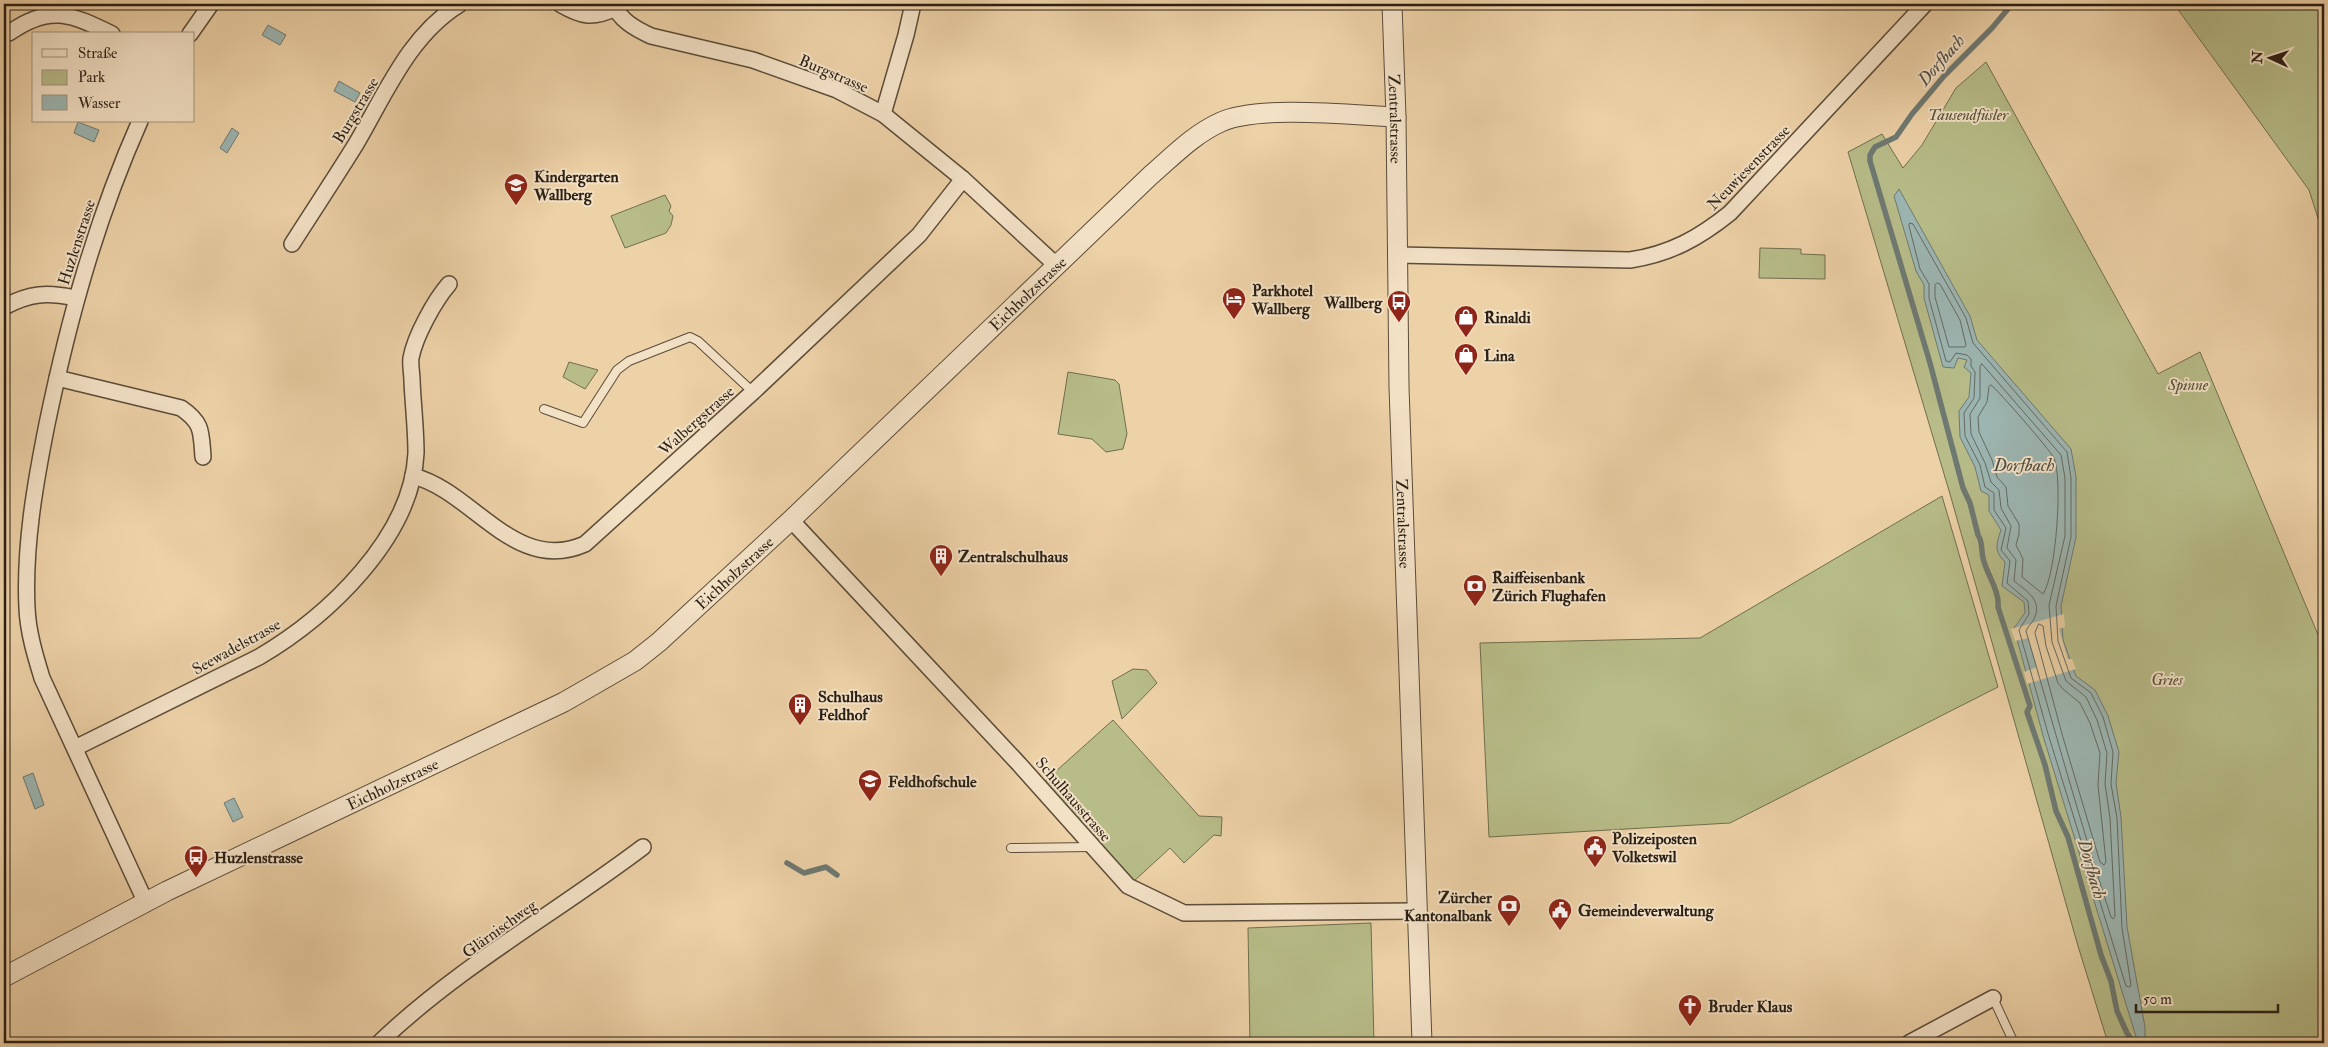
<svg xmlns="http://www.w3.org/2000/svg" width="2328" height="1047" viewBox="0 0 2328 1047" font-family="'IM FELL Double Pica',serif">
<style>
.green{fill:#b7bc88;stroke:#706e4e}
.water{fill:#9cb5b1;stroke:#6e7972}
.pier{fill:#edd1a7}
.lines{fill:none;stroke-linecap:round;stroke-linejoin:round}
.shore{stroke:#636a62;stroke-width:1}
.stream{stroke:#6e7972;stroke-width:5.5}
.service-casing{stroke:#5b4c39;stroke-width:10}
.minor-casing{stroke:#5b4c39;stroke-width:18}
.tertiary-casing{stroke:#5b4c39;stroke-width:21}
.service{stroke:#f3e1c6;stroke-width:8}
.minor{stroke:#f3e1c6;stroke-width:15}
.tertiary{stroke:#f3e1c6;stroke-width:19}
.labels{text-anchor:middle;stroke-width:4;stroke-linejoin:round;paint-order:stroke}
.street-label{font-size:16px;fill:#2a1f14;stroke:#f3e1c6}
.park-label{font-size:16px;font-style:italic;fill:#544e37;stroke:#f3e1c6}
.poi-label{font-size:16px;font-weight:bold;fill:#2a1f14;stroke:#f3e1c6;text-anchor:start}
.water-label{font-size:18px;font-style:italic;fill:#4c4c43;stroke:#f3e1c6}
</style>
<rect width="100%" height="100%" fill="#edd1a7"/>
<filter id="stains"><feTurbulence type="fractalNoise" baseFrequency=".004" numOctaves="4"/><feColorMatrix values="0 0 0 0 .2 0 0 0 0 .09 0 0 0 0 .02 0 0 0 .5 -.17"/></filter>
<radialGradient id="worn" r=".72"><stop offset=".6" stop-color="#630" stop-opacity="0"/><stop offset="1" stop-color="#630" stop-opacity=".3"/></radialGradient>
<g class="green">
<path d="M2174,4H2324V237L2309,190Z"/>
<path d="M1986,62L2158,374L2200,352L2324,649V1043H2108L2078,946L1950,494L1848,152L1882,134L1903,168L1922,145L1956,88Z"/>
<path d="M665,195L671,206L669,211L673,216L671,225L666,233L625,248L611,216Z"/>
<path d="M1760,248L1801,249V254L1825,255V279L1759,278Z"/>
<path d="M569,362L598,370L585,389L563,377Z"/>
<path d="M1068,372L1115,380L1119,384L1127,434L1123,449L1106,452L1092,439L1058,434Z"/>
<path d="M1942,496L1998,687L1730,823L1489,837L1480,643L1700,638Z"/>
<path d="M1133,669L1147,670L1157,683L1122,719L1112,681Z"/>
<path d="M1113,720L1199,816L1222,817L1221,836L1214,835L1184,863L1170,848L1134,881L1045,781Z"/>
<path d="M1371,923L1374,1043H1250L1248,928Z"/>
</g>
<g class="water">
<path d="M268,25L286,35L280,45L262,35Z"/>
<path d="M339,81L360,93L355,102L334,91Z"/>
<path d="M78,122L99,130L94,142L74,133Z"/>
<path d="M232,128L239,133L227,153L220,148Z"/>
<path d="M1899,189L1970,316L1977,340L2071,449L2076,477V537L2061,606L2063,640L2076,676L2095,690L2108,716L2119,752L2116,783L2121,817L2127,927L2145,1027V1043H2138L2044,739L2014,628L2025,613L2024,602L2002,586L2005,562C1994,551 1996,545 2001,530L1989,511V495L1981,491L1975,467L1960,437L1959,411L1969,397L1971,373L1964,367L1967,360L1958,358L1954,368L1943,367L1924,298V285L1916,271L1894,196Z"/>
<path d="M33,773L44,805L35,809L23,777Z"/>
<path d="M234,798L243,817L233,822L224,803Z"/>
</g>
<path class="pier" d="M2064,614L2065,627L2059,629L2068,659H2072L2076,669L2027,684L2024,672L2037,667L2028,638L2015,641L2011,629Z"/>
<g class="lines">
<g class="shore">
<path d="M1910,223L1913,224L1966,318L1973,343L2067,452L2071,478V537L2056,606L2058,641L2071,678L2091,693L2103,717L2113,752L2111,784L2117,818L2122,928L2131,985L2130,987L2126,986L2049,737L2019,630L2029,614L2028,601L2007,583L2010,561L2001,550L2006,528L1994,510V493L1985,487L1980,465L1965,436L1964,413L1974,398L1975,372L1971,366V359L1967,355L1956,353L1950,362L1946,361L1929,298V284L1920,269L1909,226Z"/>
<path d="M1937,283L1940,284L1960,320L1966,345L1965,347H1949L1935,297V285Z"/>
<path d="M1982,364L2061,455L2065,478V536L2049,605L2052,642L2066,681L2086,697L2097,720L2107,753L2105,784L2110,818L2115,916L2113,919L2111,917C2080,822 2054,727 2026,631C2028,626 2033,622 2035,617C2042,599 2025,590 2014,581L2016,560L2007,548L2011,526L2001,508L1999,490L1991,482L1985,463L1971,434L1970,414L1980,398V367Z"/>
<path d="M1991,385C1998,390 2050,450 2054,458C2063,480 2056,575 2043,594L2022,577L2023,559L2016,545L2019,534V524L2008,506L2006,487L1997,477L1992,460L1979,432L1978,417L1987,402L1989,387Z"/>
<path d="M2039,624L2043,626L2046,646L2058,683L2063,689L2080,703L2090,723L2100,753L2098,785L2106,862L2104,865L2100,862L2062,734L2035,633Z"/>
</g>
<g class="stream">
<path d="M2012,4L1992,28L1944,76L1912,114L1896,137L1875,147L1870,155V161L1930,363L1963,488L1970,503L1978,535C1983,542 1981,550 1983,558C1986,573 2000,591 1998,607L2030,706L2027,712L2045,765L2056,811L2068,837L2101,955L2111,981L2117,1011L2127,1033L2134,1043"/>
<path d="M787,863L804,873L826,867L837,875"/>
</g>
<g class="service-casing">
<g id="service">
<path d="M544,409L583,423L617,370L629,361L690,337L698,341L753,392"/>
<path d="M1011,848L1092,847"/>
<path d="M1993,998L2014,1043"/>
</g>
</g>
<g class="minor-casing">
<g id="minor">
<path d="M560,4C582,17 593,19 616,8"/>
<path d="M614,4C619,20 636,29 651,36L753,60L837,90L883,114L963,179L1056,265"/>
<path d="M9,33C50,4 71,14 112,34"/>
<path d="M190,34L211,4"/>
<path d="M883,114L906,35L913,4"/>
<path d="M140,121C96,220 69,318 47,424C35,484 24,547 27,608C28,632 35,655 42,678L146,903"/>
<path d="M292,244C313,211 335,178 356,144C385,95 409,35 460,4"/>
<path d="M1398,255L1630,260C1670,254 1699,238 1730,213L1925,4"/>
<path d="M4,307C30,293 47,292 75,298"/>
<path d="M57,378L181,408C203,423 201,432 203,457"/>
<path d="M413,476C473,491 515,575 585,544L753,392L919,235L963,179"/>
<path d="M791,520L1019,764L1128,886L1184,913L1418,911"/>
<path d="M75,748L259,657C327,617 412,538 416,453C416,429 413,404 412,381C412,373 410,365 411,358C415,336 435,300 449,284"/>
<path d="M379,1043C458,967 556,913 643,847"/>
<path d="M1909,1043L1993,998"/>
</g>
</g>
<g class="tertiary-casing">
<g id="tertiary">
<path id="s1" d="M1392,4L1396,117L1399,387L1422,1043"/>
<path id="s2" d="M4,977L167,891L564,702L635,661L659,642L791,520L1151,175C1173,156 1194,134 1221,122C1258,105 1352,115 1396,117"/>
</g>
</g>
<use href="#service" class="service"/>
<use href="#minor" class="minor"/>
<use href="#tertiary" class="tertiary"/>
</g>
<defs>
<g id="school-pin" transform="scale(1.25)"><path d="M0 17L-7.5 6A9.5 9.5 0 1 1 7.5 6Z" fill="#8f2418" stroke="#f3e1c6"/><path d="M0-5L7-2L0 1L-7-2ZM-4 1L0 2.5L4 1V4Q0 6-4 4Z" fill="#fff"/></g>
<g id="hotel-pin" transform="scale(1.25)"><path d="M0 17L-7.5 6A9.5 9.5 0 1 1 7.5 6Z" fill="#8f2418" stroke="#f3e1c6"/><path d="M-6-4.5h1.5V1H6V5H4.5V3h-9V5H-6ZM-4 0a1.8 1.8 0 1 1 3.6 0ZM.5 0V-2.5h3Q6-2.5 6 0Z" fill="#fff"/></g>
<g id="bus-pin" transform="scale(1.25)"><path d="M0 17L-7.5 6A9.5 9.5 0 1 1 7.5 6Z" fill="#8f2418" stroke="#f3e1c6"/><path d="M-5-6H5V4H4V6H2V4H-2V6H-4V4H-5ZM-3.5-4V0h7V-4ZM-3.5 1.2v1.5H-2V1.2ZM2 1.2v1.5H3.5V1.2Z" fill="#fff"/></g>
<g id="shop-pin" transform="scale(1.25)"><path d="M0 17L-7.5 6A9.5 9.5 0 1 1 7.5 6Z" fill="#8f2418" stroke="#f3e1c6"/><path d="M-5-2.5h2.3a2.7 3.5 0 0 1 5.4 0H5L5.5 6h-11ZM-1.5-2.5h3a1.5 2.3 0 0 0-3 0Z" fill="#fff"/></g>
<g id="building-pin" transform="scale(1.25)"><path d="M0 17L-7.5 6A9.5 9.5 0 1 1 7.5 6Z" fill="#8f2418" stroke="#f3e1c6"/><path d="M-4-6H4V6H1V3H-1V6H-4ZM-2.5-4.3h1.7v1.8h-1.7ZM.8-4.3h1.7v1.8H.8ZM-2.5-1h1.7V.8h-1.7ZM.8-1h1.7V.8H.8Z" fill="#fff"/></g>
<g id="bank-pin" transform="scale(1.25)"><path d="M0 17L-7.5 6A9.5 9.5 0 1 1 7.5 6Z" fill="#8f2418" stroke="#f3e1c6"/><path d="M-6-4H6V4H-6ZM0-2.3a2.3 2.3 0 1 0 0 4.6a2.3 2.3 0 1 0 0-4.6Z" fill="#fff"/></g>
<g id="civic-pin" transform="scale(1.25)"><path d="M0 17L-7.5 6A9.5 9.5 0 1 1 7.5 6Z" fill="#8f2418" stroke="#f3e1c6"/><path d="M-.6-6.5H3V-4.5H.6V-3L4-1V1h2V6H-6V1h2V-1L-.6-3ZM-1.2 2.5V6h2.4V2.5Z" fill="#fff"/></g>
<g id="church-pin" transform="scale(1.25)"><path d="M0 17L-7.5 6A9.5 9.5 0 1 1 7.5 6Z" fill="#8f2418" stroke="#f3e1c6"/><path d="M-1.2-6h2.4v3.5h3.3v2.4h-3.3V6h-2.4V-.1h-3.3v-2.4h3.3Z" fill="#fff"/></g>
</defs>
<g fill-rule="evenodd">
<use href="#school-pin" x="516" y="185"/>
<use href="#hotel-pin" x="1234" y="299"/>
<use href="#bus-pin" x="1399" y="302"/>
<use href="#shop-pin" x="1466" y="317"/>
<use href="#shop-pin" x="1466" y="355"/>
<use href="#building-pin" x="941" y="556"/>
<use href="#bank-pin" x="1475" y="586"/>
<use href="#building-pin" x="800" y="705"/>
<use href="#school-pin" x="870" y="781"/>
<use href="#civic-pin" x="1595" y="847"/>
<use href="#bus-pin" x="196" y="857"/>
<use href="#bank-pin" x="1509" y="906"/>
<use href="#civic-pin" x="1560" y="910"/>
<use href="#church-pin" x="1690" y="1006"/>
</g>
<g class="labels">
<g class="street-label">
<text transform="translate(834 73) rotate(23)" y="6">Burgstrasse</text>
<text transform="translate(355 110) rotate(-59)" y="6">Burgstrasse</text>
<text dy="6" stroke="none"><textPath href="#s1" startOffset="115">Zentralstrasse</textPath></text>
<text transform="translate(1748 167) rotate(-46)" y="6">Neuwiesenstrasse</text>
<text transform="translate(76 242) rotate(-72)" y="6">Huzlenstrasse</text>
<text dy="6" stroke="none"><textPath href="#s2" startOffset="1244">Eichholzstrasse</textPath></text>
<text transform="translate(696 420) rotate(-42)" y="6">Walbergstrasse</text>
<text dy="6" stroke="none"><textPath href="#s1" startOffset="520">Zentralstrasse</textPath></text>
<text dy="6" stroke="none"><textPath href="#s2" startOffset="839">Eichholzstrasse</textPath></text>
<text transform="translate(236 646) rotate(-29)" y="6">Seewadelstrasse</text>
<text dy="6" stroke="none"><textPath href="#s2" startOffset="434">Eichholzstrasse</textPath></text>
<text transform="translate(1074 799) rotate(49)" y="6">Schulhausstrasse</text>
<text transform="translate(499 928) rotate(-36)" y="6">Glärnischweg</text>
</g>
<g class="park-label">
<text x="1968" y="120">Tausendfüsler</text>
<text x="2188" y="390">Spinne</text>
<text x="2167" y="685">Gries</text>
</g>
<g class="poi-label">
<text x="534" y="182">Kindergarten<tspan x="534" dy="18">Wallberg</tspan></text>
<text x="1252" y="296">Parkhotel<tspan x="1252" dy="18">Wallberg</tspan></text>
<text x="1382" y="308" text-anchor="end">Wallberg</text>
<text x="1484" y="323">Rinaldi</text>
<text x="1484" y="361">Lina</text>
<text x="958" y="562">Zentralschulhaus</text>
<text x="1492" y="583">Raiffeisenbank<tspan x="1492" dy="18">Zürich Flughafen</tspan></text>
<text x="818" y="702">Schulhaus<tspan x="818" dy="18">Feldhof</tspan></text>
<text x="888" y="787">Feldhofschule</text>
<text x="1612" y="844">Polizeiposten<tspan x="1612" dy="18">Volketswil</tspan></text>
<text x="214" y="863">Huzlenstrasse</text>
<text x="1492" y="903" text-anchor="end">Zürcher<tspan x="1492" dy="18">Kantonalbank</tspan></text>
<text x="1578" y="916">Gemeindeverwaltung</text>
<text x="1708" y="1012">Bruder Klaus</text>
</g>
<g class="water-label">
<text transform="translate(1941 60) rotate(-49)" y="6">Dorfbach</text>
<text x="2024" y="471">Dorfbach</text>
<text transform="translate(2092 869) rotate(74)" y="6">Dorfbach</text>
</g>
</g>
<rect width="2328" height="1047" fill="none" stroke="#edd1a7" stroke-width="20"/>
<rect x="5" y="5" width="2318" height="1037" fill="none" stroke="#2a1f14" stroke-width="2.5"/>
<rect x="10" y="10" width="2308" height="1027" fill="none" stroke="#2a1f14"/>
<rect x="32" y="32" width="162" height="90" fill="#f3e1c6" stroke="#a3937f"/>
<rect x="42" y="49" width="25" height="8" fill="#f3e1c6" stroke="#a3937f"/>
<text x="78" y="58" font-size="15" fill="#2a1f14">Straße</text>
<rect x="42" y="70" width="25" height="15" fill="#b7bc88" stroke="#a3937f"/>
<text x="78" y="82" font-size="15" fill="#2a1f14">Park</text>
<rect x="42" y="95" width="25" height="15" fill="#9cb5b1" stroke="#a3937f"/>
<text x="78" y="108" font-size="15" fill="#2a1f14">Wasser</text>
<g transform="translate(2270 58) rotate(273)" stroke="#f3e1c6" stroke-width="4" paint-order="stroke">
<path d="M0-4L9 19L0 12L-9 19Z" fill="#2a1f14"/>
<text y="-8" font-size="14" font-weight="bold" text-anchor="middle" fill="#2a1f14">N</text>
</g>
<path d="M2136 1004v8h142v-8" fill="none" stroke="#2a1f14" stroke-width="2.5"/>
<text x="2143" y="1004" font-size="15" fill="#2a1f14" stroke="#f3e1c6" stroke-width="4" paint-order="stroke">50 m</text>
<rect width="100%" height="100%" filter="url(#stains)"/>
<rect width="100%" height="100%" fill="url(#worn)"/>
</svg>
